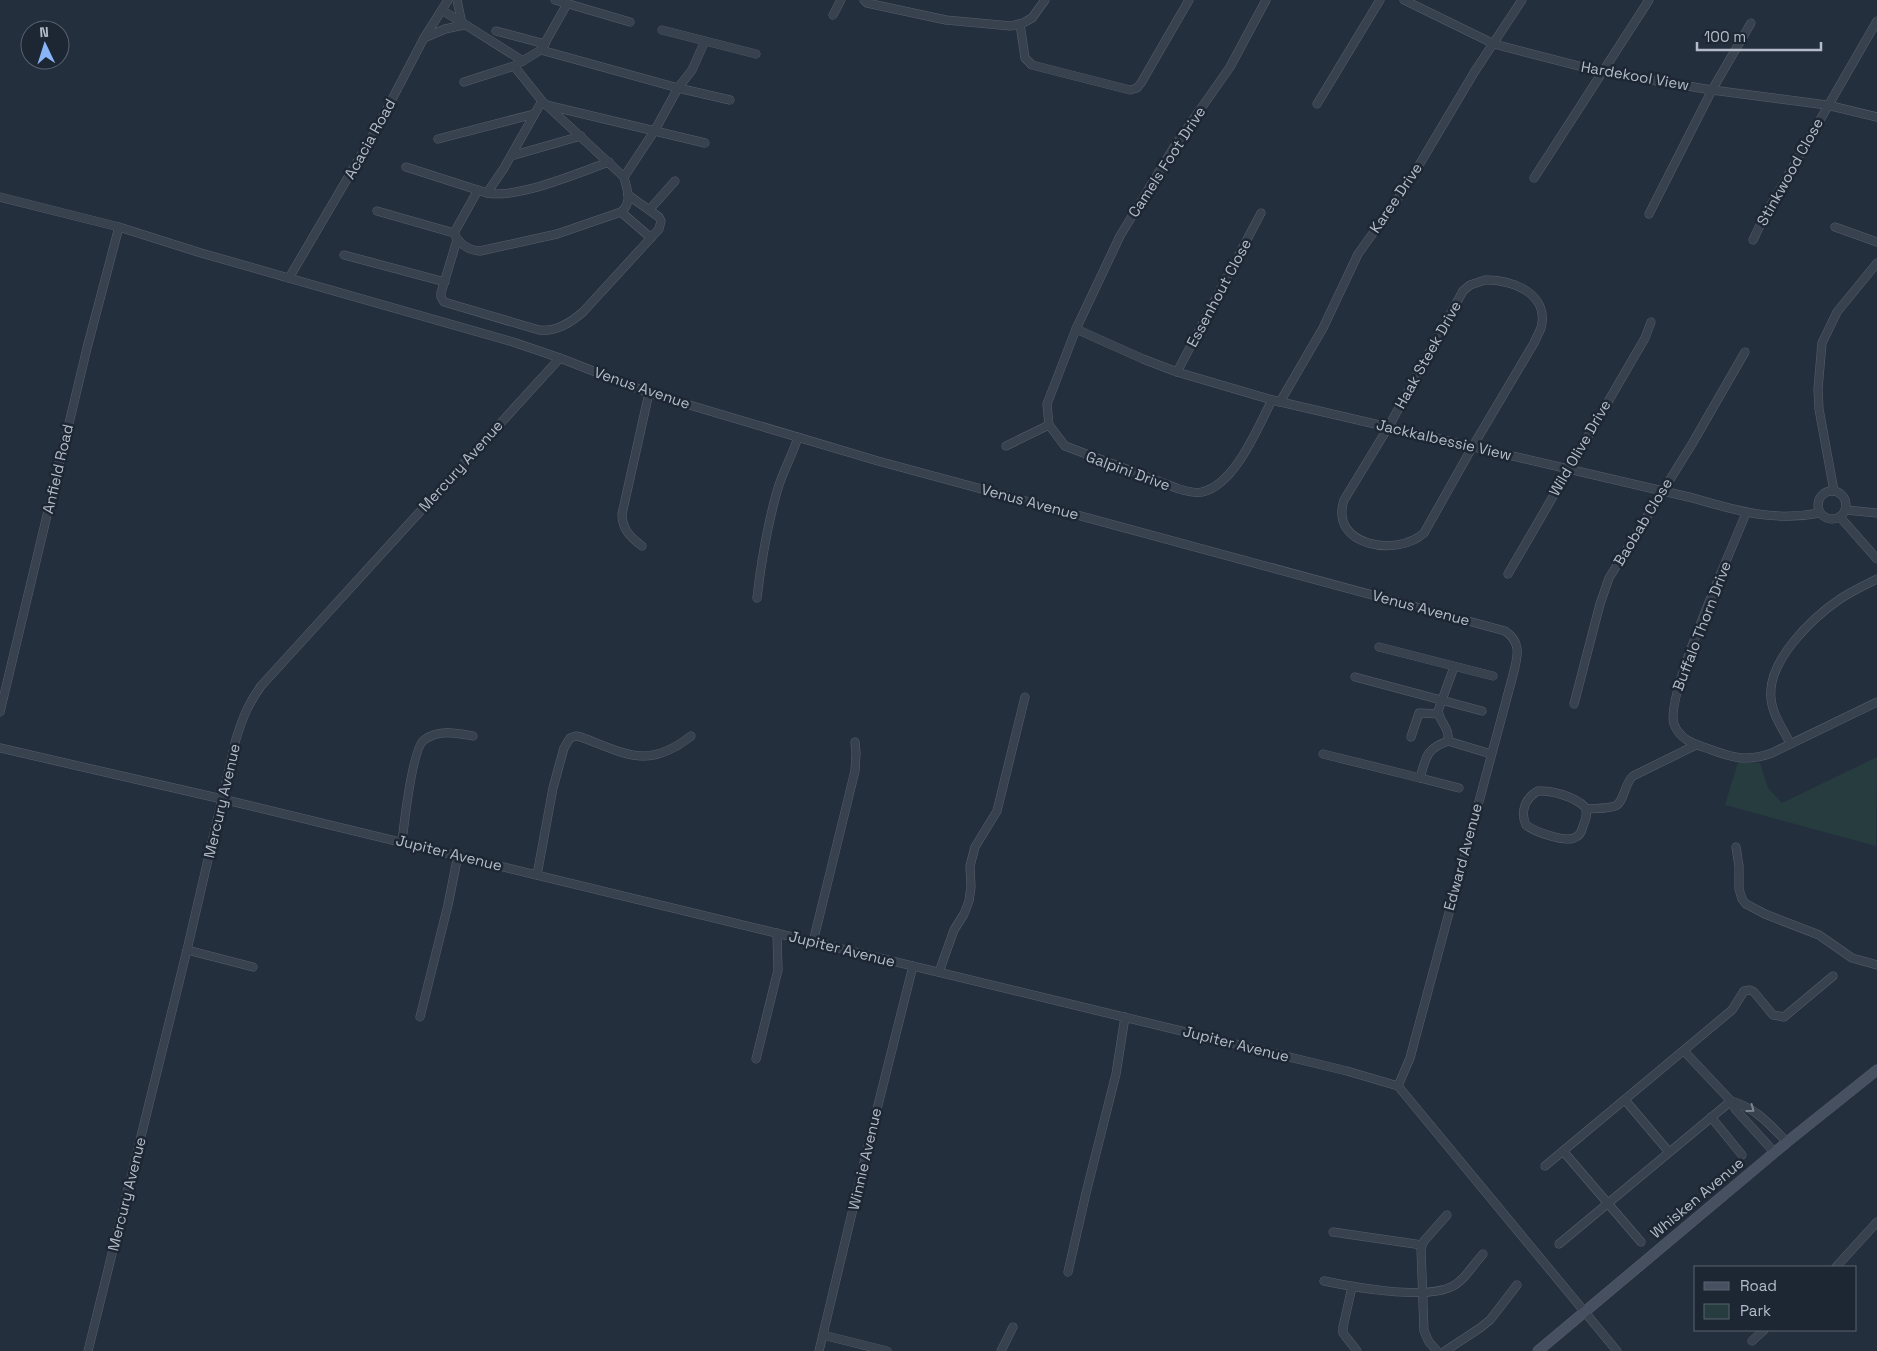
<svg xmlns="http://www.w3.org/2000/svg" width="1877" height="1351" viewBox="0 0 1877 1351" font-family="'Space Grotesk',sans-serif">
<style>
.green{fill:#263c3f}
.lines{fill:none;stroke-linecap:round;stroke-linejoin:round}
.street-casing{stroke:#565f6c;stroke-width:9}
.secondary-casing{stroke:#565f6c;stroke-width:11}
.street{stroke:#38414e;stroke-width:8}
.secondary{stroke:#465061;stroke-width:10}
.oneway{stroke:#7c8592}
.labels{text-anchor:middle;stroke-width:5;stroke-linejoin:round;paint-order:stroke}
.street-label{font-size:15px;fill:#b4bcc9;stroke:#1d2633}
</style>
<rect width="100%" height="100%" fill="#242f3e"/>
<path class="green" d="M1877,757L1876,846L1725,805L1738,762L1760,763L1768,788L1782,803Z"/>
<g class="lines">
<g class="street-casing">
<g id="street">
<path d="M457,0L462,24"/>
<path d="M555,0L630,22"/>
<path d="M864,0L867,3L946,20L1011,26L1023,23L1032,18L1045,0"/>
<path d="M1266,0L1230,67L1174,147L1120,236L1076,329L1047,404L1049,425L1065,446L1179,489C1187,491 1194,494 1202,492C1235,485 1258,427 1272,400"/>
<path d="M1404,0L1494,44L1602,72L1712,90L1827,105L1877,117"/>
<path d="M442,10L523,61"/>
<path d="M833,15L841,0"/>
<path d="M1020,24L1025,58L1032,65L1130,90L1137,88L1141,83L1189,0"/>
<path d="M662,30L756,54"/>
<path d="M496,31L545,44"/>
<path d="M424,38L445,29L464,25"/>
<path d="M541,50L678,88L730,100"/>
<path d="M514,66L542,101L624,177"/>
<path d="M464,82L514,66L541,50L567,4"/>
<path d="M1317,104L1380,0"/>
<path d="M546,105L705,143"/>
<path d="M438,139L534,114"/>
<path d="M511,156L581,136"/>
<path d="M406,167L487,193C518,199 577,173 609,162"/>
<path d="M1534,178L1649,0"/>
<path d="M487,193L504,168L542,101"/>
<path d="M0,197L119,227L201,253L513,342L560,358L649,393L878,461L1505,631C1523,643 1517,658 1513,675L1410,1058L1398,1086"/>
<path d="M650,209L675,181"/>
<path d="M377,211L454,233C459,244 468,250 480,251L557,234L621,212C633,202 627,190 624,177L655,130L678,88L692,70L705,41"/>
<path d="M621,212L651,238"/>
<path d="M1649,214L1712,90L1751,23"/>
<path d="M1835,227L1877,242"/>
<path d="M454,233L478,190"/>
<path d="M457,240L441,293V297L444,302L539,330C556,332 570,323 583,312L659,229L661,221L659,217L628,195"/>
<path d="M1753,240L1764,217L1877,21"/>
<path d="M344,255L445,282"/>
<path d="M289,278L377,128L424,38L448,0"/>
<path d="M1485,280C1512,279 1550,294 1541,328C1539,333 1536,338 1534,343L1473,446L1424,533C1398,557 1329,547 1344,500L1389,426L1463,291L1470,285Z"/>
<path d="M1076,329L1143,359L1177,372L1272,400L1693,498C1737,511 1774,522 1820,513"/>
<path d="M1177,372L1261,213"/>
<path d="M1280,402L1323,328L1358,254L1406,187L1475,71L1522,0"/>
<path d="M1006,446L1049,425"/>
<circle cx="1832" cy="505" r="14"/>
<path d="M1834,491L1819,409L1818,389L1822,343L1837,312L1877,263"/>
<path d="M1846,510L1877,513"/>
<path d="M1746,513C1733,547 1664,697 1674,724C1680,740 1694,744 1709,749C1733,758 1747,762 1772,753L1877,702"/>
<path d="M1840,517L1877,559"/>
<path d="M642,546C630,537 622,529 622,514L649,393"/>
<path d="M1508,574L1645,338L1651,322"/>
<path d="M757,598C761,563 767,528 776,495C781,474 792,457 798,437"/>
<path d="M1379,647L1493,676"/>
<path d="M1454,667L1438,711C1440,723 1450,728 1448,741L1491,754"/>
<path d="M1355,677L1482,711"/>
<path d="M1574,704L1600,604L1609,578L1692,444L1745,352"/>
<path d="M0,712L87,348L119,227"/>
<path d="M1411,737L1419,713L1439,714"/>
<path d="M1448,741C1426,749 1426,757 1420,778L1459,788"/>
<path d="M1790,743C1783,729 1772,714 1771,698C1767,661 1812,618 1840,599C1852,591 1865,585 1877,579"/>
<path d="M0,748L222,799L1347,1071L1398,1086L1617,1351"/>
<path d="M1323,754L1420,778"/>
<path d="M1538,791C1552,790 1575,797 1585,807C1588,813 1586,819 1583,826C1582,831 1580,836 1574,838C1564,842 1535,832 1526,825C1520,812 1525,798 1538,791Z"/>
<path d="M1587,809C1596,808 1607,809 1615,806C1624,803 1624,784 1633,776L1696,745"/>
<path d="M402,842C404,825 412,749 424,740C439,729 456,733 473,736"/>
<path d="M1736,847L1739,866V889L1742,899L1746,904L1765,914L1819,935L1852,958L1877,965"/>
<path d="M537,875L553,788L564,748L570,738L576,736L581,737C626,754 648,770 691,736"/>
<path d="M813,942L855,771L856,753L855,742"/>
<path d="M187,950L253,967"/>
<path d="M939,972L954,930L964,914L969,901L971,887L970,866L975,847L997,811L1025,697"/>
<path d="M420,1017L448,905L458,855"/>
<path d="M1684,1051L1731,1101L1736,1110L1775,1153"/>
<path d="M756,1059L778,970L777,933"/>
<path d="M1625,1100L1669,1152"/>
<path d="M1731,1101C1755,1107 1770,1125 1787,1142"/>
<path d="M1711,1117L1742,1155"/>
<path d="M1563,1151L1641,1242"/>
<path d="M1545,1166L1732,1010L1744,991L1750,990L1754,992L1773,1015L1784,1017L1833,976"/>
<path d="M1333,1232L1422,1245"/>
<path d="M1559,1244L1731,1101"/>
<path d="M1836,1267L1877,1222"/>
<path d="M1068,1272L1086,1193L1116,1074L1125,1017"/>
<path d="M1324,1281C1353,1287 1424,1300 1451,1287C1464,1281 1473,1265 1483,1254"/>
<path d="M1352,1287L1343,1327V1333L1357,1351"/>
<path d="M823,1335L887,1351"/>
<path d="M1752,1341L1764,1330"/>
<path d="M88,1351L187,950L236,739C243,717 248,704 261,686L560,358"/>
<path d="M819,1351L873,1125L913,966"/>
<path d="M1001,1351L1013,1327"/>
<path d="M1437,1351L1429,1342L1424,1331L1421,1248L1424,1241L1447,1215"/>
<path d="M1445,1351L1480,1328L1490,1320L1517,1285"/>
</g>
</g>
<g class="secondary-casing">
<path id="secondary" d="M1538,1351L1787,1142L1877,1070"/>
</g>
<use href="#street" class="street"/>
<use href="#secondary" class="secondary"/>
</g>
<defs><path id="oneway-chevron" d="M-2-3.5L2.5 0L-2 3.5" fill="none" stroke-width="1.6" stroke-linecap="round" stroke-linejoin="round" transform="scale(1.25)"/></defs>
<use class="oneway" href="#oneway-chevron" transform="translate(1751 1109) rotate(36)"/>
<g class="labels">
<g class="street-label">
<text transform="translate(1635 76) rotate(10)" y="5">Hardekool View</text>
<text transform="translate(370 139) rotate(-61)" y="5">Acacia Road</text>
<text transform="translate(1167 162) rotate(-57)" y="5">Camels Foot Drive</text>
<text transform="translate(1790 172) rotate(-61)" y="5">Stinkwood Close</text>
<text transform="translate(1396 198) rotate(-56)" y="5">Karee Drive</text>
<text transform="translate(1219 293) rotate(-62)" y="5">Essenhout Close</text>
<text transform="translate(1428 355) rotate(-61)" y="5">Haak Steek Drive</text>
<text transform="translate(642 388) rotate(19)" y="5">Venus Avenue</text>
<text transform="translate(1444 440) rotate(13)" y="5">Jackkalbessie View</text>
<text transform="translate(1580 448) rotate(-60)" y="5">Wild Olive Drive</text>
<text transform="translate(461 466) rotate(-48)" y="5">Mercury Avenue</text>
<text transform="translate(58 469) rotate(-77)" y="5">Anfield Road</text>
<text transform="translate(1128 471) rotate(20)" y="5">Galpini Drive</text>
<text transform="translate(1030 502) rotate(15)" y="5">Venus Avenue</text>
<text transform="translate(1643 522) rotate(-59)" y="5">Baobab Close</text>
<text transform="translate(1421 608) rotate(15)" y="5">Venus Avenue</text>
<text transform="translate(1702 626) rotate(-69)" y="5">Buffalo Thorn Drive</text>
<text transform="translate(222 801) rotate(-77)" y="5">Mercury Avenue</text>
<text transform="translate(449 853) rotate(14)" y="5">Jupiter Avenue</text>
<text transform="translate(1463 857) rotate(-75)" y="5">Edward Avenue</text>
<text transform="translate(842 949) rotate(14)" y="5">Jupiter Avenue</text>
<text transform="translate(1236 1044) rotate(14)" y="5">Jupiter Avenue</text>
<text transform="translate(865 1159) rotate(-77)" y="5">Winnie Avenue</text>
<text transform="translate(127 1194) rotate(-76)" y="5">Mercury Avenue</text>
<text transform="translate(1697 1198) rotate(-40)" y="5">Whisken Avenue</text>
</g>
</g>
<rect x="1694" y="1266" width="162" height="65" fill="#1d2633" stroke="#59626f"/>
<rect x="1704" y="1282" width="25" height="8" fill="#465061" stroke="#59626f"/>
<text x="1740" y="1291" font-size="15" fill="#b4bcc9">Road</text>
<rect x="1704" y="1304" width="25" height="15" fill="#263c3f" stroke="#59626f"/>
<text x="1740" y="1316" font-size="15" fill="#b4bcc9">Park</text>
<g transform="translate(45 45) rotate(356)"><circle r="24" fill="#1d2633" stroke="#59626f"/>
<path d="M0-4L9 19L0 12L-9 19Z" fill="#8ab4f8"/>
<text y="-8" font-size="14" font-weight="bold" text-anchor="middle" fill="#b4bcc9">N</text>
</g>
<path d="M1697 42v8h124v-8" fill="none" stroke="#b4bcc9" stroke-width="2.5"/>
<text x="1704" y="42" font-size="15" fill="#b4bcc9" stroke="#1d2633" stroke-width="4" paint-order="stroke">100 m</text>
</svg>
